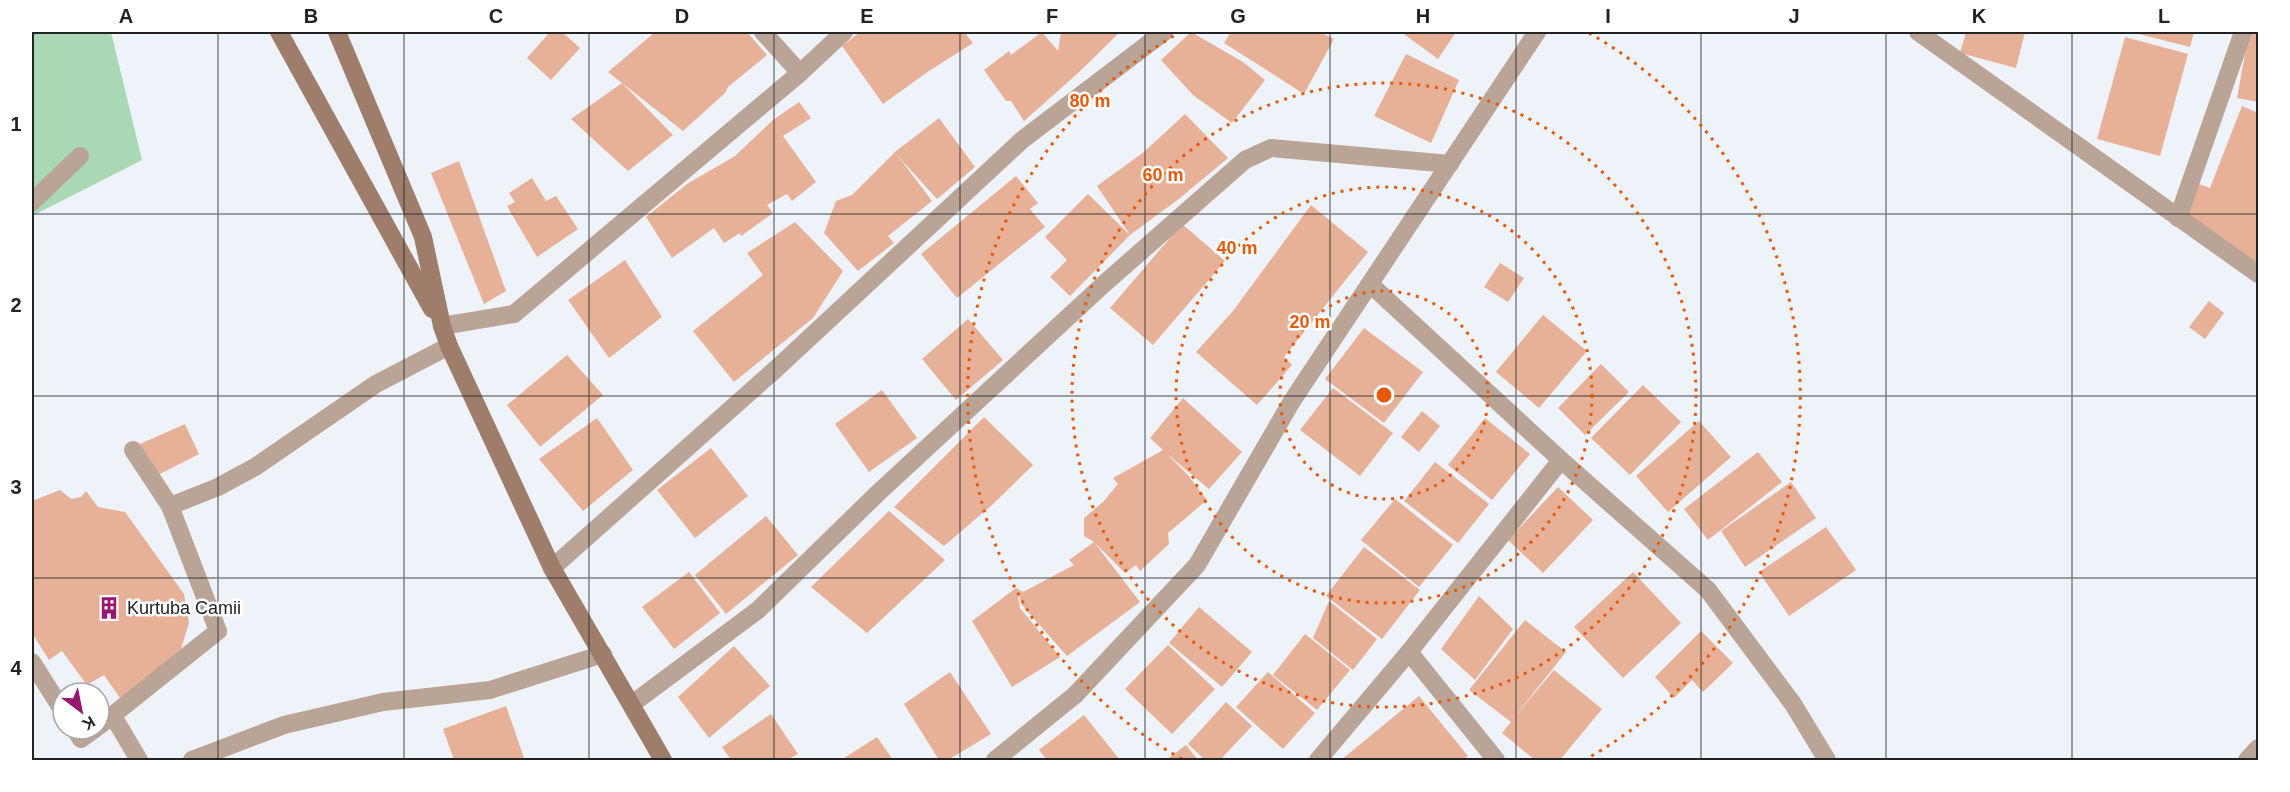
<svg xmlns="http://www.w3.org/2000/svg" width="2290" height="792" viewBox="0 0 2290 792" font-family="Helvetica,sans-serif">
<style>
.green{fill:#a9d8b4}
.building{fill:#e6b196}
.lines{fill:none;stroke-linecap:round;stroke-linejoin:round}
.lane{stroke:#baa496;stroke-width:18}
.street{stroke:#baa496;stroke-width:18}
.secondary{stroke:#9e7e6a;stroke-width:18}
.grid{fill:none;stroke:#212325;stroke-width:1.5;stroke-opacity:0.55}
.ring{fill:none;stroke:#e8590c;stroke-width:3;stroke-dasharray:3 6}
.labels{text-anchor:middle;stroke-width:5;stroke-linejoin:round;paint-order:stroke}
.poi-label{font-size:18px;fill:#212325;stroke:#fff;text-anchor:start}
.centre{fill:#e8590c;stroke:#fff;stroke-width:3}
.ring-label{font-size:18px;text-anchor:middle;font-weight:bold;fill:#e8590c;stroke:#fff;stroke-width:5;stroke-linejoin:round;paint-order:stroke}
.neatline{fill:none;stroke:#212325;stroke-width:2}
.grid-label{font-size:20px;text-anchor:middle;font-weight:bold;fill:#212325}
</style>
<rect width="100%" height="100%" fill="#eef3f9"/>
<path class="green" d="M32,32H111L142,160L32,216Z"/>
<g class="building">
<path d="M550,32H562L580,48L551,80L527,58Z"/>
<path d="M655,32H747L767,55L728,87L725,93L683,131L608,72Z"/>
<path d="M860,32H964L973,43L929,71L883,104L842,46Z"/>
<path d="M1042,32L1058,51L1061,32H1117L1118,34L1077,74L1024,121L1011,101H1006L984,70L1009,51L1011,55Z"/>
<path d="M1191,32L1243,62L1265,80L1232,123L1193,95L1161,60Z"/>
<path d="M1231,32H1320L1334,39L1304,94L1224,43Z"/>
<path d="M1401,32H1456L1438,59Z"/>
<path d="M1966,32H2025L2016,68L1960,53Z"/>
<path d="M2131,32H2194L2190,47Z"/>
<path d="M2249,32H2258V102L2237,98Z"/>
<path d="M2125,37L2188,54L2160,156L2097,139Z"/>
<path d="M1406,54L1459,80L1431,143L1374,116Z"/>
<path d="M622,83L673,135L628,171L571,119Z"/>
<path d="M799,102L811,118L783,136L816,182L792,201L787,194L767,205L773,213L741,236L740,233L724,243L714,228L672,258L646,217L687,184L735,156L773,120Z"/>
<path d="M2242,106L2258,113V263L2187,218L2196,183L2210,188Z"/>
<path d="M1185,114L1228,158L1180,198L1130,235L1070,296L1050,277L1067,260L1045,237L1088,194L1130,235L1097,186L1144,152Z"/>
<path d="M939,118L975,167L937,199L898,156L932,201L888,236L894,243L858,271L824,233L836,201L852,195L895,152Z"/>
<path d="M459,161L506,291L484,304L431,173Z"/>
<path d="M1016,176L1038,203L1030,209L1045,227L957,298L921,254Z"/>
<path d="M532,178L546,201L556,196L578,229L537,257L507,206L515,202L509,193Z"/>
<path d="M1311,205L1368,252L1284,357L1292,365L1257,405L1196,352L1233,311Z"/>
<path d="M795,222L843,271L813,318L734,382L693,331L763,275L747,253Z"/>
<path d="M1182,224L1225,261L1153,345L1110,308Z"/>
<path d="M625,260L662,317L609,358L568,300Z"/>
<path d="M1500,263L1524,278L1508,302L1484,287Z"/>
<path d="M2209,301L2224,313L2205,339L2189,327Z"/>
<path d="M1543,315L1587,351L1539,408L1496,372Z"/>
<path d="M968,319L1003,360L956,400L922,359Z"/>
<path d="M1364,328L1423,372L1384,423L1325,379Z"/>
<path d="M567,355L603,395L540,447L507,405Z"/>
<path d="M1601,364L1629,392L1585,435L1558,408Z"/>
<path d="M1643,385L1681,422L1630,475L1591,438Z"/>
<path d="M1333,388L1393,433L1360,476L1300,430Z"/>
<path d="M882,390L917,438L869,472L835,424Z"/>
<path d="M1183,398L1242,452L1209,489L1166,453L1187,474L1207,500L1168,533L1169,544L1140,571L1136,565L1125,573L1094,542L1140,602L1067,656L1022,605L1017,590L1020,608L1060,657L1012,687L972,621L1016,588L1023,592L1074,565L1069,560L1094,542L1084,536V518L1103,502L1118,484L1113,478L1163,450L1150,438Z"/>
<path d="M1422,411L1440,426L1419,452L1401,437Z"/>
<path d="M984,417L1033,465L992,505L944,546L894,507Z"/>
<path d="M597,418L633,470L583,511L539,459Z"/>
<path d="M1485,418L1530,454L1492,500L1448,465Z"/>
<path d="M1699,421L1731,457L1668,512L1636,476Z"/>
<path d="M185,424L199,454L156,476L140,444Z"/>
<path d="M711,448L748,496L695,538L657,490Z"/>
<path d="M1758,452L1782,482L1708,540L1684,509Z"/>
<path d="M1435,462L1489,504L1458,543L1404,501Z"/>
<path d="M1791,482L1816,518L1745,567L1721,531Z"/>
<path d="M1558,487L1593,520L1543,573L1508,540Z"/>
<path d="M60,490L71,499L81,497L86,491L98,507L125,512L184,594L189,623L177,662L120,698L104,675L87,685L62,651L49,660L32,633V501Z"/>
<path d="M1395,499L1453,545L1419,587L1361,540Z"/>
<path d="M889,511L945,560L867,633L811,587Z"/>
<path d="M766,516L798,555L726,614L695,575Z"/>
<path d="M1826,527L1856,570L1789,616L1759,572Z"/>
<path d="M1364,547L1420,590L1382,639L1326,596Z"/>
<path d="M689,572L720,613L674,649L642,607Z"/>
<path d="M1633,572L1681,623L1623,678L1574,627Z"/>
<path d="M1479,596L1513,629L1475,680L1441,649Z"/>
<path d="M1329,601L1377,639L1353,670L1313,638Z"/>
<path d="M1199,607L1252,652L1222,687L1169,643Z"/>
<path d="M1525,620L1566,652L1513,719L1554,670L1602,709L1560,760H1535L1502,733L1511,722L1469,690Z"/>
<path d="M1701,631L1733,663L1703,692L1692,680L1674,698L1655,677Z"/>
<path d="M1305,634L1350,670L1317,710L1273,675Z"/>
<path d="M1168,645L1215,689L1172,734L1125,689Z"/>
<path d="M734,646L770,686L709,738L678,697Z"/>
<path d="M950,672L991,734L948,760H939L904,704Z"/>
<path d="M1268,672L1315,713L1283,749L1236,707Z"/>
<path d="M1419,696L1468,756L1463,760H1341Z"/>
<path d="M1226,702L1252,726L1220,760H1205L1188,744Z"/>
<path d="M506,706L524,758L516,760H454L443,729Z"/>
<path d="M771,714L798,754L787,760H731L722,747Z"/>
<path d="M1084,715L1120,760H1047L1039,750Z"/>
<path d="M877,737L893,760H841Z"/>
<path d="M1186,745L1198,760H1166Z"/>
</g>
<g class="lines">
<path class="lane" d="M218,487L255,467L376,384L449,346"/>
<g class="street">
<path d="M763,32L800,73"/>
<path d="M1918,32L2258,274"/>
<path d="M32,202L80,156"/>
<path d="M2178,218L2243,32"/>
<path d="M1370,284L1561,460L1708,590L1793,704L1827,760"/>
<path d="M442,326L514,314L800,73L844,32"/>
<path d="M133,450L170,506"/>
<path d="M552,568L777,368L1022,140L1164,32"/>
<path d="M1409,652L1496,760"/>
<path d="M32,662L63,711"/>
<path d="M632,704L758,610L878,493L1105,283L1245,160L1271,148L1450,164"/>
<path d="M113,716L139,760"/>
<path d="M99,726L218,631L170,506L218,487"/>
<path d="M75,729L81,739L95,729"/>
<path d="M192,760L284,725L383,702L490,690L603,654"/>
<path d="M995,760L1075,695L1197,565L1292,401L1537,32"/>
<path d="M1318,760L1409,652L1561,460"/>
<path d="M2247,760L2258,748"/>
</g>
<g class="secondary">
<path d="M279,32L432,309"/>
<path d="M337,32L423,237L442,326L449,346L552,568L663,760"/>
</g>
</g>
<path class="grid" d="M218,32V760M404,32V760M589,32V760M774,32V760M960,32V760M1145,32V760M1330,32V760M1516,32V760M1701,32V760M1886,32V760M2072,32V760M32,214H2258M32,396H2258M32,578H2258"/>
<g class="ring">
<circle cx="1384" cy="395" r="104"/>
<circle cx="1384" cy="395" r="208"/>
<circle cx="1384" cy="395" r="312"/>
<path d="M1182 759A416 416 0 0 1 1179 33M1589 33A416 416 0 0 1 1586 759"/>
</g>
<defs>
<g id="building-bare" transform="scale(1.8)"><path d="M-4-6H4V6H1V3H-1V6H-4ZM-2.5-4.3h1.7v1.8h-1.7ZM.8-4.3h1.7v1.8H.8ZM-2.5-1h1.7V.8h-1.7ZM.8-1h1.7V.8H.8Z" fill="#98186f" stroke="#fff" stroke-width="2.5" paint-order="stroke"/></g>
</defs>
<g fill-rule="evenodd">
<use href="#building-bare" x="109" y="608"/>
</g>
<g class="labels">
<g class="poi-label">
<text x="127" y="614">Kurtuba Camii</text>
</g>
</g>
<circle cx="1384" cy="395" r="9" class="centre"/>
<g class="ring-label">
<text x="1090" y="107">80 m</text>
<text x="1163" y="181">60 m</text>
<text x="1237" y="254">40 m</text>
<text x="1310" y="328">20 m</text>
</g>
<rect width="2290" height="792" fill="none" stroke="#ffffff" stroke-width="66"/>
<g transform="translate(81 711) rotate(148)"><circle r="28" fill="#ffffff" stroke="#a6a7a8" stroke-width="1.5"/>
<path d="M0-4.5L10 22L0 15L-10 22Z" fill="#98186f"/>
<text y="-9" font-size="16" font-weight="bold" text-anchor="middle" fill="#212325">K</text>
</g>
<rect x="33" y="33" width="2224" height="726" class="neatline"/>
<g class="grid-label">
<text x="126" y="23">A</text>
<text x="311" y="23">B</text>
<text x="496" y="23">C</text>
<text x="682" y="23">D</text>
<text x="867" y="23">E</text>
<text x="1052" y="23">F</text>
<text x="1238" y="23">G</text>
<text x="1423" y="23">H</text>
<text x="1608" y="23">I</text>
<text x="1794" y="23">J</text>
<text x="1979" y="23">K</text>
<text x="2164" y="23">L</text>
<text x="16" y="131">1</text>
<text x="16" y="312">2</text>
<text x="16" y="494">3</text>
<text x="16" y="675">4</text>
</g>
</svg>
